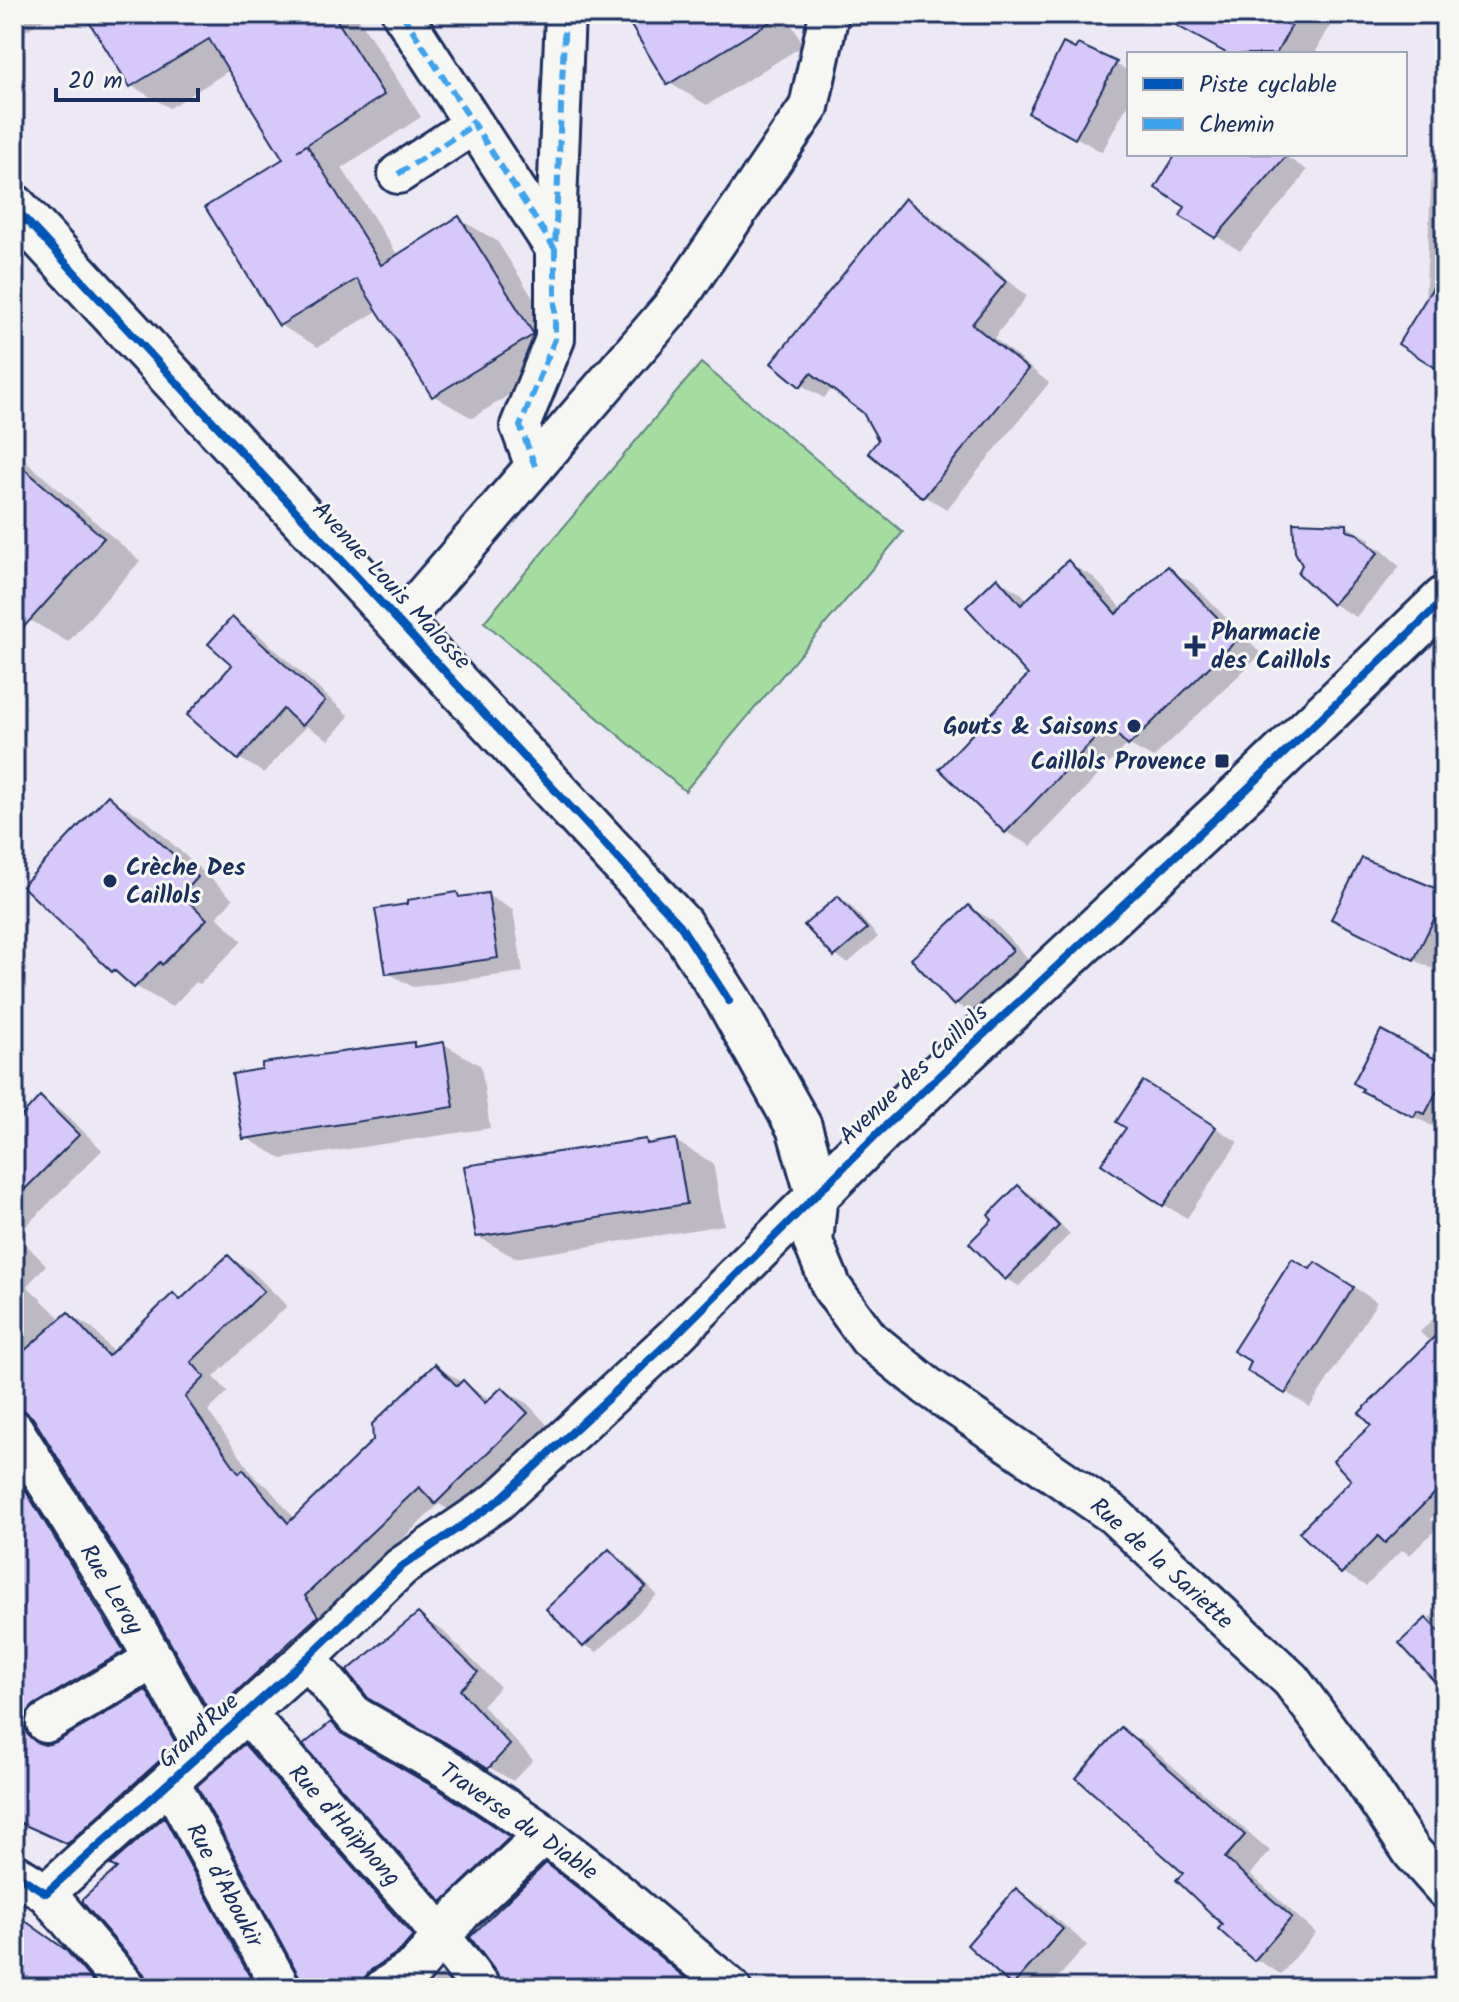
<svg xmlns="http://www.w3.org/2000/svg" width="1459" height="2002" viewBox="0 0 1459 2002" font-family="Kalam,sans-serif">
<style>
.green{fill:#a5dda1;stroke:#608680;stroke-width:2}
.shadow{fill:#0003}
.building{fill:#d6c8f9;stroke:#1b2f5e;stroke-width:2}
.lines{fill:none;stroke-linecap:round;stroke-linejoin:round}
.street-casing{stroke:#1b2f5e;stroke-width:44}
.secondary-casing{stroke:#1b2f5e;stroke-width:50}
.street{stroke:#f6f6f2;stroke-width:38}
.secondary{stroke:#f6f6f2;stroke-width:44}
.quiet{stroke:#3da3ed;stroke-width:6;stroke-dasharray:12 6;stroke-linecap:butt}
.cycleway-casing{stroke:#f6f6f2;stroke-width:13}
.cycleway{stroke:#0057b8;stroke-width:8}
.poi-dot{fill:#1b2f5e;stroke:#f6f6f2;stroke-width:3}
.labels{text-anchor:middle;stroke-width:6;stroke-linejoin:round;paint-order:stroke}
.street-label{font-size:24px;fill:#1b2f5e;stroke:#f6f6f2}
.poi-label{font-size:24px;font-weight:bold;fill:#1b2f5e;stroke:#f6f6f2;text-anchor:start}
</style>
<rect width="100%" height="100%" fill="#ece8f4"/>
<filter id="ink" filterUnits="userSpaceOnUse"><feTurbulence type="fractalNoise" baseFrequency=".0125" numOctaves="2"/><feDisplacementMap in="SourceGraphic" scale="16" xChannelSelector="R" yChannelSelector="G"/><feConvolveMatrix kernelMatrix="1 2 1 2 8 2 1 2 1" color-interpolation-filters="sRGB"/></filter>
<g filter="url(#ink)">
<path class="green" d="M701,363L903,532L685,791L484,622Z"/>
<g class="shadow">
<path d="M14,14H54L17,36L14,34Z"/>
<path d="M86,14H356L421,117L342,168L398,256L459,219L497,241L570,357L472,418L434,396L379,310L318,347L280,325L286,160L230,70L170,108L132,86Z"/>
<path d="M626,14H785L804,45L707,105L669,83Z"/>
<path d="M1160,14H1337L1316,51L1320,54H1231Z"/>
<path d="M1079,46L1129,71V102L1102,152L1031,112Z"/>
<path d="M1179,154H1291L1288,158L1307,170L1297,185L1240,251L1183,215L1188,206Z"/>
<path d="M1432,167L1445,175V372L1425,304Z"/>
<path d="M905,201L928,214L1027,296L994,338L1049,383L947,509L924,496L880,441L864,412L833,387L824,398L801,385Z"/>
<path d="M14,453L21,457L140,561L68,642L30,620L14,606Z"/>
<path d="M1346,526L1370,539V543L1382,550L1400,567L1356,617L1333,604Z"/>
<path d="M1068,563L1093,577L1123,610L1168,569L1192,583L1261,654L1153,758L1128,744L1031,846L1006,832L942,769L1031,675L998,580L1022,594L1028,601Z"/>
<path d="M233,620L258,634L349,716L329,740L306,726L264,773L239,758Z"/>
<path d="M108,797L144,818L233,899L217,917L242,941L200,984L196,982L172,1007L135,986L114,970Z"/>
<path d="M457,894L464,898L487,895L513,910L523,972L413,987L388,973Z"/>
<path d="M1445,894V961L1439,972L1359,933Z"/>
<path d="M838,898L850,905L878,937L848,963L836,956L807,925Z"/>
<path d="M969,907L992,920L1033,964L978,1017L956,1004Z"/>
<path d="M444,1044L481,1066L490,1128L282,1159L245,1137L413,1045L420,1048Z"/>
<path d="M1445,1066V1124L1442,1123L1438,1129L1388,1103Z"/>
<path d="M1168,1097L1238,1142L1187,1218L1164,1205Z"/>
<path d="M40,1099L65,1113L102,1150L17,1235L46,1265L27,1286L62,1320L68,1314L92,1328L114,1353L173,1296L182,1301L228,1257L252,1271L287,1306L214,1377L228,1392L208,1411L257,1480L267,1486L295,1519L375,1441L436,1366L491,1400L503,1389L527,1403L550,1428L460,1516L439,1504L328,1610L341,1631L236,1728L212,1714L146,1597L37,1422L26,1425L147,1665L48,1737L50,1746L146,1692L170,1706L200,1760L92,1857L14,1819V1128Z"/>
<path d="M646,1141L653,1145L675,1141L713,1163L724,1225L515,1258L477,1236Z"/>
<path d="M1019,1187L1031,1194L1070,1234L1019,1286L1006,1279L971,1243L995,1220Z"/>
<path d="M1311,1272L1340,1278L1377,1302L1310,1407L1249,1370Z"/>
<path d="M1445,1307V1505L1430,1519L1438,1527L1410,1555L1402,1550L1366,1586L1342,1572L1354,1480L1374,1425L1431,1343L1420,1332Z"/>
<path d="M609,1552L622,1559L657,1595L597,1652L584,1645Z"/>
<path d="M1445,1603V1690L1402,1644Z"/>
<path d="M418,1616L442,1630L500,1687L482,1705L533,1760L513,1781L489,1767Z"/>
<path d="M331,1724L354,1737L366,1750L462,1805L530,1851L466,1913L443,1900Z"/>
<path d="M1121,1729L1147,1744L1270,1851L1250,1874L1316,1933L1281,1974L1255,1959L1185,1872Z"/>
<path d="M244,1747L265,1758L432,1949L386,1988H307Z"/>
<path d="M164,1819L187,1832L271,1988H150L120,1868Z"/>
<path d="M546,1866L567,1878L599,1902L701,1988H504Z"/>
<path d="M1017,1891L1042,1906L1087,1945L1049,1988H1020L970,1945Z"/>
<path d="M14,1913L96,1969L111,1988H14Z"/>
<path d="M441,1974L461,1986L463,1988H428Z"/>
</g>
<g class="building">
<path d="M84,14H333L384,95L297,151L307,145L381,265L459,216L533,333V335L432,397L357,279L279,326L205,207L283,159L209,39L130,87Z"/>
<path d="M624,14H783L667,85Z"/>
<path d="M1156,14H1298L1276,54H1228Z"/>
<path d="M1063,43L1075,49L1078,44L1117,62L1075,139L1028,113Z"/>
<path d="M1176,154H1288L1215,238L1180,216L1185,207L1155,188Z"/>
<path d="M905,198L1006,282L972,324L1028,369L923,498L868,453L878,440L863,413L811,373L800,387L771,363Z"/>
<path d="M1445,268V374L1398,344Z"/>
<path d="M14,460L104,538L14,638Z"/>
<path d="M1293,522L1347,524V531L1358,534L1378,553L1332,605L1298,573L1302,565L1295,552Z"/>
<path d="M1068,560L1116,614L1168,566L1238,639L1128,746L1108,725L1005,833L939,769L1028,675L966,607L997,577L1021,605Z"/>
<path d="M232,617L325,701L302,726L283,709L238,760L187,715L232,665L208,644Z"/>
<path d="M108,795L198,877L182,895L207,919L162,965L160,962L134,988L114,970L112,972L22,886Z"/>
<path d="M1362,858L1445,892V897L1414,960L1331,919Z"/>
<path d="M457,892L459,897L488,893L498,958L386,974L375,909L407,904V900Z"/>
<path d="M838,896L867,929L834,957L804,925Z"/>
<path d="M969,905L1013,950L954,1006L911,959Z"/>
<path d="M1381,1030L1445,1064V1076L1425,1114L1417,1111L1414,1117L1361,1091L1363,1089L1353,1083Z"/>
<path d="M414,1042V1047L444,1042L454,1107L243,1139L232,1074L262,1069V1063Z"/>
<path d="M1143,1081L1216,1127L1163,1206L1101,1164L1126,1128L1116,1122Z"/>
<path d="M40,1096L79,1135L14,1200V1125Z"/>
<path d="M646,1139L647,1144L676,1139L687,1204L476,1237L464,1166Z"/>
<path d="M1018,1185L1059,1226L1005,1280L969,1243L992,1220L988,1215Z"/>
<path d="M228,1255L264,1291L191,1362L205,1377L185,1397L239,1473L243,1469L288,1523L373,1440L372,1424L435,1364L457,1386L463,1380L485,1403L502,1387L528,1413L435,1504L419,1487L305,1596L318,1616L211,1715L145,1598L33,1418L25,1411L14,1408V1360L68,1312L108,1356L173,1293L180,1300Z"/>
<path d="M1292,1259L1310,1269L1315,1262L1354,1287L1285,1394L1247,1371L1251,1362L1233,1351Z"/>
<path d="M1445,1326V1483L1385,1543L1378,1536L1341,1574L1299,1532L1351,1480L1333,1461L1371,1425L1359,1413Z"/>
<path d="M14,1472L124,1651L34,1705L27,1713L24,1722L27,1734L36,1742L45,1745L56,1742L146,1690L177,1745L67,1844L14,1820Z"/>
<path d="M609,1549L646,1587L583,1647L546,1609Z"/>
<path d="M418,1613L478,1672L460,1690L510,1745L488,1769L462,1752L369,1699L347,1671Z"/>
<path d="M1426,1618L1445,1638V1693L1399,1643Z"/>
<path d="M331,1722L344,1735L439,1790L510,1837L442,1902L303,1745Z"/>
<path d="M1121,1727L1245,1835L1225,1858L1292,1917L1254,1961L1218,1929L1222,1924L1176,1880L1183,1873L1076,1778Z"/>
<path d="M244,1744L413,1936L401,1950L371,1970L365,1977L362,1988H303L300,1978L197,1786Z"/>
<path d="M164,1817L256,1988H148V1983L144,1974L83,1903V1899L117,1868L110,1865Z"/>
<path d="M546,1863L578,1888L697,1988H503L498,1975L470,1937Z"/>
<path d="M1016,1888L1063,1929L1012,1986L967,1945Z"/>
<path d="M14,1913L66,1950L98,1988H14Z"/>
</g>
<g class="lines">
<g class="street-casing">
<g id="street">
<path d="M402,14L555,249"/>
<path d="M398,174L473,125"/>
<path d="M535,466L520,426L555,339V249L565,14"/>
<path d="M400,623L673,306L809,107L829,14"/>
<path d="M818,1193L813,1242L832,1288L869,1339L927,1386L1114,1515L1291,1680L1357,1769L1412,1852L1445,1889"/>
<path d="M14,1430L126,1610L205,1750"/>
<path d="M307,1658L355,1716L451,1771L536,1828L592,1871L731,1988"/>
<path d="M246,1713L423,1913L481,1988"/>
<path d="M46,1723L154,1659"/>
<path d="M170,1782L281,1988"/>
<path d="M14,1873L46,1893L307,1658L401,1567L498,1501L674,1337L818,1193"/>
<path d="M46,1893L127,1988"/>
<path d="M384,1988L416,1967L462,1912L544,1835"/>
</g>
</g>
<g class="secondary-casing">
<path id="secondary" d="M14,207L680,925L729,1001L799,1127L818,1193L880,1131L1246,790L1445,599"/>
</g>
<use href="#street" class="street"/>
<use href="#secondary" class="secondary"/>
<g class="quiet">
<path d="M402,14L555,249"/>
<path d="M398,174L473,125"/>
<path d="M535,466L520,426L555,339V249L565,14"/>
</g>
<g class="cycleway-casing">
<g id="cycleway">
<path d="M14,207L680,925L729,1001"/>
<path d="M14,1873L46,1893L307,1658L401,1567L498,1501L674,1337L880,1131L1246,790L1445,599"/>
</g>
</g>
<use href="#cycleway" class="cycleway"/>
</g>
</g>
<g class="poi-dot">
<path d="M1191 634h8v8h8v8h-8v8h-8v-8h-8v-8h8z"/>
<circle cx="1134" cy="726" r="8"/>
<rect x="1214" y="753" width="16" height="16" rx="4"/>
<circle cx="110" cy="881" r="8"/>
</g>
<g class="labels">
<g class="street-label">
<text transform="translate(392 585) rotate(47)" y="8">Avenue Louis Malosse</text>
<text transform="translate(913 1074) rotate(-43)" y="8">Avenue des Caillols</text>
<text transform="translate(1162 1563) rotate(42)" y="8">Rue de la Sariette</text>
<text transform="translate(112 1589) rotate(59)" y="8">Rue Leroy</text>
<text transform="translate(198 1730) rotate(-42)" y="8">Grand'Rue</text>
<text transform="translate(519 1821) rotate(35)" y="8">Traverse du Diable</text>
<text transform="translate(345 1825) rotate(48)" y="8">Rue d'Haïphong</text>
<text transform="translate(225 1885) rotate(62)" y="8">Rue d'Aboukir</text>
</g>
<g class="poi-label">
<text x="1211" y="640">Pharmacie<tspan x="1211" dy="28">des Caillols</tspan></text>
<text x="1118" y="734" text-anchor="end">Gouts &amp; Saisons</text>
<text x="1206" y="769" text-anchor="end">Caillols Provence</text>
<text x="126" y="875">Crèche Des<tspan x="126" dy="28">Caillols</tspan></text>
</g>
</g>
<rect width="1459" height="2002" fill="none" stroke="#f6f6f2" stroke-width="48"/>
<rect x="24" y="24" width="1411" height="1954" fill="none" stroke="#1b2f5e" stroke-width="3" filter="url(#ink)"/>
<rect x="1127" y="52" width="280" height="104" fill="#f6f6f2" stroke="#9ea6b7" stroke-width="2"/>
<rect x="1143" y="78" width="40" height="12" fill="#0057b8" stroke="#9ea6b7" stroke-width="2"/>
<text x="1199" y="92" font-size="24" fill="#1b2f5e">Piste cyclable</text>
<rect x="1143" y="118" width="40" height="12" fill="#3da3ed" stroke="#9ea6b7" stroke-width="2"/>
<text x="1199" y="132" font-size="24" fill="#1b2f5e">Chemin</text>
<path d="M56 88v12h142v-12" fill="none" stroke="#1b2f5e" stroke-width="4"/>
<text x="68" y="88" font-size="24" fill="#1b2f5e" stroke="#f6f6f2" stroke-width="6" paint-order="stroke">20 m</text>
</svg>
